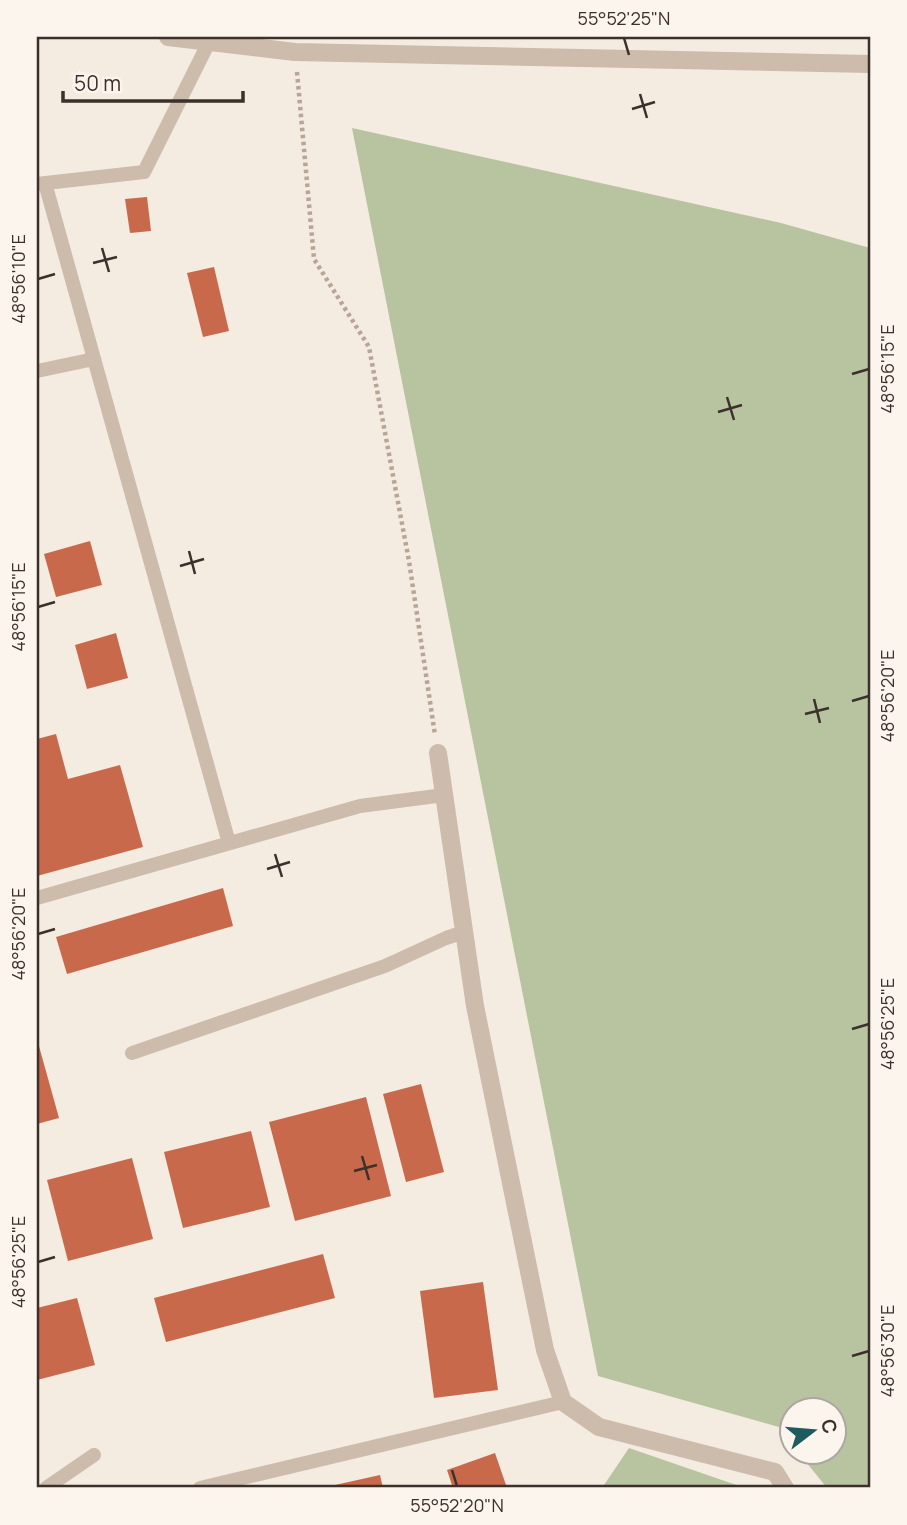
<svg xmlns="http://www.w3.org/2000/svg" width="907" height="1525" viewBox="0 0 907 1525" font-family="Manrope,sans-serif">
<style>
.green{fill:#b8c4a0}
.building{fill:#c8694b}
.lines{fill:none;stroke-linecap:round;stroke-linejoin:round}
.path{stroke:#b9a596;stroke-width:4.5;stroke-dasharray:3.5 3.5;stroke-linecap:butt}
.lane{stroke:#cdbbac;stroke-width:14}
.street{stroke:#cdbbac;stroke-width:18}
.ticks{fill:none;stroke:#3b302b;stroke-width:2.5}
.neatline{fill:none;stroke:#3b302b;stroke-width:2.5}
.ticks-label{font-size:18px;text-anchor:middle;fill:#3b302b}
</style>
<rect width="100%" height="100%" fill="#f4ebe1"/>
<g class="green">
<path d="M352,128L781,223L870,248V1488H827L798,1452H834V1410H792L791,1443L779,1427L598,1376Z"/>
<path d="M629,1448L745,1488H602Z"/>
</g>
<g class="building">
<path d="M147,197L151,231L130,233L125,199Z"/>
<path d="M214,267L229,331L203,337L187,273Z"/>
<path d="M90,541L102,585L56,597L44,554Z"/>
<path d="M116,633L128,678L87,689L75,645Z"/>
<path d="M56,734L68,779L120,765L143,847L37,876V739Z"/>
<path d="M223,888L233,926L67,974L56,937Z"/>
<path d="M37,1039L59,1118L37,1124Z"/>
<path d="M421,1084L444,1172L406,1182L383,1094Z"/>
<path d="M366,1097L391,1196L295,1221L269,1122Z"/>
<path d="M251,1131L270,1207L183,1228L164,1152Z"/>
<path d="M132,1158L153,1239L68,1261L47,1180Z"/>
<path d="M323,1254L335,1298L166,1342L154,1298Z"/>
<path d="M483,1282L498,1390L434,1398L420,1291Z"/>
<path d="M77,1298L95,1365L37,1380V1308Z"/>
<path d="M495,1453L507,1488H453L447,1470Z"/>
<path d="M380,1475L383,1488H326V1487Z"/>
</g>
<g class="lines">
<path class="path" d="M297,72L314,259L369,347L409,561L435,735"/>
<g class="lane">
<path d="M45,183L229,843"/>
<path d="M37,184L144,172L209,42"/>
<path d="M37,371L94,359"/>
<path d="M37,898L360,806L444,795"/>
<path d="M132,1053L385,966L446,938L464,932"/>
<path d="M46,1488L94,1455"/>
<path d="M200,1488L563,1402"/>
</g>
<g class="street">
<path d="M168,37L295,52L870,64"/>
<path d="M438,753L475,1006L545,1350L563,1402L599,1427L775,1472L785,1488"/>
</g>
</g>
<path class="ticks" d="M624,38L629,55M640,94L647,118M632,109L655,102M102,248L109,272M93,263L117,257M38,279L55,274M852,374L869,369M727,397L734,420M718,412L742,405M189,551L195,574M180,566L204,559M38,607L55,602M814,699L820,723M852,701L869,696M805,714L829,708M275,854L282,877M267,869L290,862M38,934L55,929M852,1029L869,1024M362,1156L369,1180M354,1171L377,1165M38,1262L55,1257M852,1356L869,1351M452,1470L457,1486"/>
<rect width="907" height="1525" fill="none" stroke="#fbf5ee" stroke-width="77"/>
<g transform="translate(813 1431) rotate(74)"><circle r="33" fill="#fbf5ee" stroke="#aea6a0" stroke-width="2"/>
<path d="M0-5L12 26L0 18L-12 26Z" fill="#1f5a5e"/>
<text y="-10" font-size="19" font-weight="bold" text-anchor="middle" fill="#3b302b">С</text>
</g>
<path d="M63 91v10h180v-10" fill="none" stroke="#3b302b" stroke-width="3.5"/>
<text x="74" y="91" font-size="21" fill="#3b302b" stroke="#fbf5ee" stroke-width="5" paint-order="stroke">50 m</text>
<rect x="38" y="38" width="831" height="1448" class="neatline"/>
<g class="ticks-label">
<text x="624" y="25">55°52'25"N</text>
<text transform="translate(19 279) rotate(-90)" y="6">48°56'10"E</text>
<text transform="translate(888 369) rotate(-90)" y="6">48°56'15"E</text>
<text transform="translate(19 607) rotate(-90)" y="6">48°56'15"E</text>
<text transform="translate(888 696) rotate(-90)" y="6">48°56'20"E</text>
<text transform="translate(19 934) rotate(-90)" y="6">48°56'20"E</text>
<text transform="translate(888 1024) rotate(-90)" y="6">48°56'25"E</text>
<text transform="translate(19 1262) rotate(-90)" y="6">48°56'25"E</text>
<text transform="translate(888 1351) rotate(-90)" y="6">48°56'30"E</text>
<text x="457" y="1512">55°52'20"N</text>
</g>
</svg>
